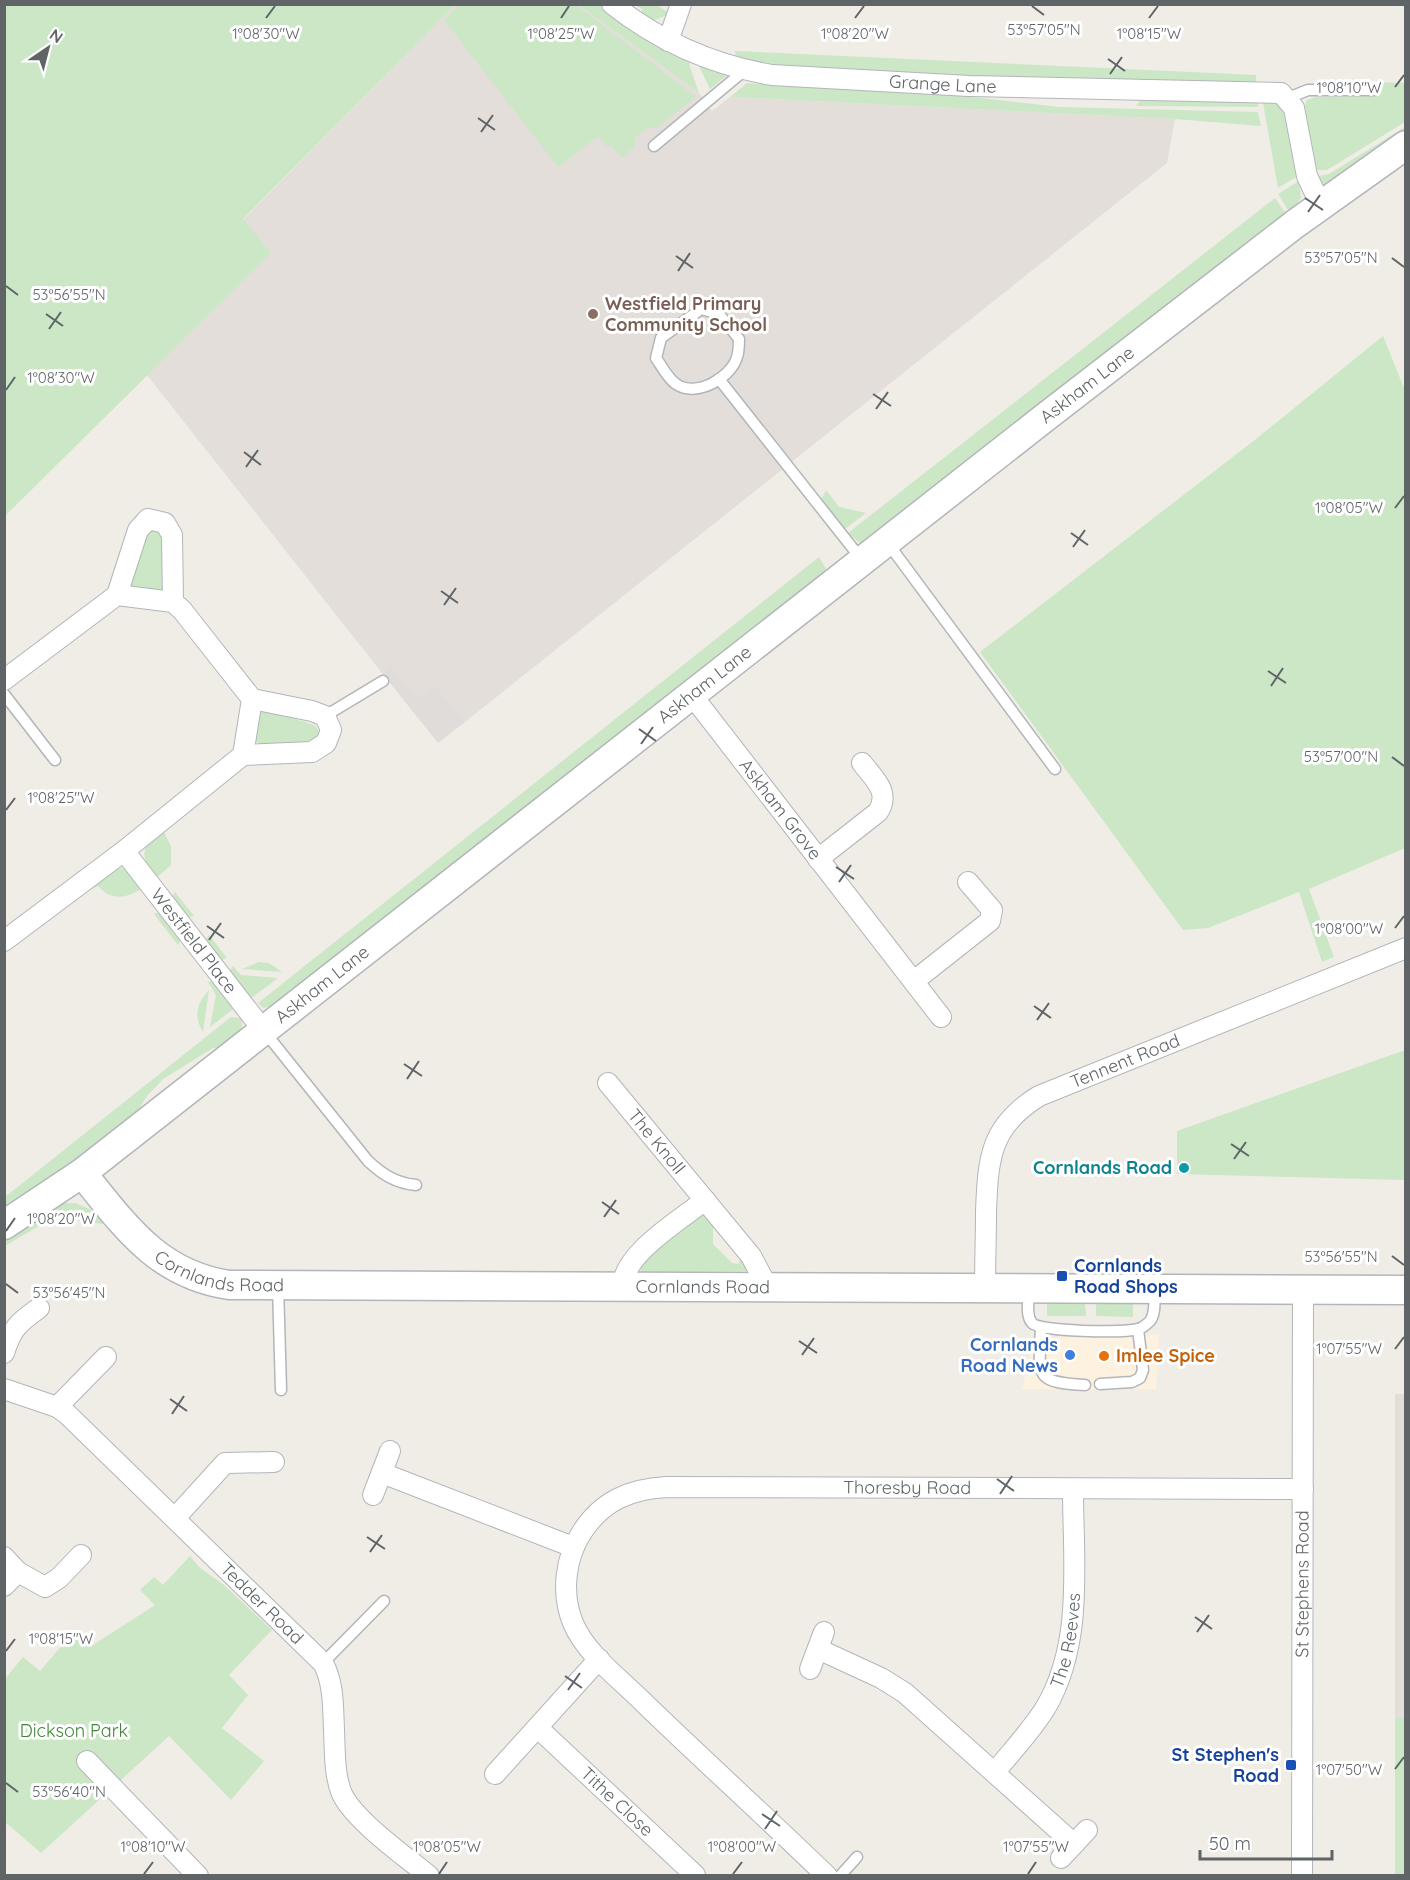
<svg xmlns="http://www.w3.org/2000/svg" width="1410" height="1880" viewBox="0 0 1410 1880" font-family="Quicksand,sans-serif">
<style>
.commercial{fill:#fdf1e0}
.industrial{fill:#dfdcd9}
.education{fill:#e3ded9}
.green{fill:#cbe7c5}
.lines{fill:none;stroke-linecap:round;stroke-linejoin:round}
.lane-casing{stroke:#b2b6b9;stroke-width:13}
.street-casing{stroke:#b2b6b9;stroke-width:22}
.secondary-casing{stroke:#b2b6b9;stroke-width:31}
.lane{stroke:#fff;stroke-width:10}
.street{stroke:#fff;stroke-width:20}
.secondary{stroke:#fff;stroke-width:28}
.ticks{fill:none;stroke:#5f6467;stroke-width:2}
.education-dot{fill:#8d6e63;stroke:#fff;stroke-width:2}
.culture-dot{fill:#0f9aa8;stroke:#fff;stroke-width:2}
.transit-dot{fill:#1a4fb4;stroke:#fff;stroke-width:2}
.shop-dot{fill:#3f7fe0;stroke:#fff;stroke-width:2}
.food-dot{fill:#e8710a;stroke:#fff;stroke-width:2}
.labels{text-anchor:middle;stroke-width:6;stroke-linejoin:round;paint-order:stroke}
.street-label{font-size:18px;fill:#5f6467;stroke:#fff}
.education-label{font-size:18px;font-weight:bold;fill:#785e54;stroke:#fff;text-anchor:start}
.culture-label{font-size:18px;font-weight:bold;fill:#0d838f;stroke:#fff;text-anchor:end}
.transit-label{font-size:18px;font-weight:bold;fill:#164399;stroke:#fff;text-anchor:start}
.shop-label{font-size:18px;font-weight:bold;fill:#366cbe;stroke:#fff;text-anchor:end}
.food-label{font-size:18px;font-weight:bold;fill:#c56008;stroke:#fff;text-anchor:start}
.park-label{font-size:18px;fill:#408538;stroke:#fff}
.ticks-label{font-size:15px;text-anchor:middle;fill:#5f6467;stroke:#fff;stroke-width:6;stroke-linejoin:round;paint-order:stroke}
</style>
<rect width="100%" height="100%" fill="#f0ede7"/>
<path class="commercial" d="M1159,1334L1156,1389H1022L1034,1339Z"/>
<path class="industrial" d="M390,666L436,685L465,722L438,743L382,673Z"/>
<g class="education">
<path d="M455,5H579L699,93L712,111L730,97L1175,119L1167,163L465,722L436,685L417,699L390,666L382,673L147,375L271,253L243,220Z"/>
<path d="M1395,1394H1405L1406,1875L1395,1876Z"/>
</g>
<g class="green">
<path d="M5,4L455,5L243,219L271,253L5,516Z"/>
<path d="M459,5H576L696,97L657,128H647L635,138V146L622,158L611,145L607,147L598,136L558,167L444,20Z"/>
<path d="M579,5H601L624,23L692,60L689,64L699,93Z"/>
<path d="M635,5H657L670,14L652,21L642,18V9Z"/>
<path d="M735,51L1256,75V84L1075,82L799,69L736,59Z"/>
<path d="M701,62L730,73L710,89L699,66Z"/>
<path d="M1378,82L1405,83V122L1327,170H1312L1302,110L1307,100L1316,97L1376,96Z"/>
<path d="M747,83L944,94L1060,107L1258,112L1261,126L1175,119L730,97Z"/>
<path d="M1143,96L1257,97L1258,107L1136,106Z"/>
<path d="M1262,97L1270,98L1285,107L1298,176L1278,188Z"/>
<path d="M1405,127V134L1327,186L1318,183L1314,177L1329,174Z"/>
<path d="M1299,181L1301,198L1290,213L1278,194Z"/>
<path d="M1275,198L1286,214L861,544L848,533Z"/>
<path d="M1383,336L1406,393L1405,848L1309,889L1334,957L1322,962L1299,892L1208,928L1183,930L980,652L1256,439Z"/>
<path d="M826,490L839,507L866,513L845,529L821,500Z"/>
<path d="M149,527L164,531L166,588L162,593L133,589L130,584Z"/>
<path d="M819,557L829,574L278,1005L263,1008L258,1003Z"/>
<path d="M267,710L314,725L321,733L317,743L262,746L254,739L258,713Z"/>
<path d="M169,824L173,825L164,832L171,846V865L155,879C136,850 144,845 169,824Z"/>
<path d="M123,868L129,871L144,887C128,898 112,902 98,886L92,889L91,883L115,869Z"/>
<path d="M175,892L194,916L185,918L170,899Z"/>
<path d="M163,911L183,937L178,945L154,914Z"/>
<path d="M209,935L227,958L219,961L204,942Z"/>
<path d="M259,962L269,963L282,972L242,969Z"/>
<path d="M233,966L241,975L278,978L250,999L229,972Z"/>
<path d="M216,980L237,1006L210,1027L216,995L208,982Z"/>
<path d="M209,990L203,1032C193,1016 197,1003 209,990Z"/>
<path d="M231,1017L242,1018C243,1037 232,1049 213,1048L163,1079L147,1096L132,1120L5,1214V1197Z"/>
<path d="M1405,1050V1180L1177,1174V1131Z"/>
<path d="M58,1203H75L109,1217L102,1224L54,1217L5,1246L4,1234Z"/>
<path d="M704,1215L713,1221V1244L732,1263L739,1264L740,1252L749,1268L746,1271L641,1272L639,1259L695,1217Z"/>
<path d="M1047,1303L1085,1304L1086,1316H1047Z"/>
<path d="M1096,1304H1133V1317L1096,1316Z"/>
<path d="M190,1556L200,1568L224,1585L272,1630L229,1675L248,1695L222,1728L264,1761L231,1800L169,1736L41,1853L5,1822V1679L23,1657L40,1671L75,1630L93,1645L155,1605L140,1590L154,1577L163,1585Z"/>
<rect x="1395" y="1718" width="10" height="157"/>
</g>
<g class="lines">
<g class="lane-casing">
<g id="lane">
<path d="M1288,98L1308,90H1374"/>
<path d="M654,146L745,70"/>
<path d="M701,309L719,314L739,339C739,344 739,351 737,357C731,378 696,398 676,384C668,379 661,365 656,358L661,338Z"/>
<path d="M719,379L862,560"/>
<path d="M887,542L1055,769"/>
<path d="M4,694L55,760"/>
<path d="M325,716L383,681"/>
<path d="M264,1031L368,1161C383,1175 396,1183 416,1185"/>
<path d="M278,1286L281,1390"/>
<path d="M1029,1291C1029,1300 1025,1315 1032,1323C1038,1332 1125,1333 1138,1329C1142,1328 1147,1324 1150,1321C1156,1314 1154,1299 1155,1289"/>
<path d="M1041,1328C1039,1376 1033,1382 1085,1385"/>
<path d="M1100,1384L1132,1382L1140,1378L1143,1370L1138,1329"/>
<path d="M323,1663L384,1601"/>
<path d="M840,1876L857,1857"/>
</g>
</g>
<g class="street-casing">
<g id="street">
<path id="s1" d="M612,4C660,42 712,65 772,75L969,86L1281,93L1294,108L1307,176L1321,206"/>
<path d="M668,41L681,4"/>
<path d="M117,595L138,530L148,519L165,523L172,535L173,602"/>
<path d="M4,680L117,595L173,602L182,610L252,699L243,755L124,851L4,941"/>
<path id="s2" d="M691,694L941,1017"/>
<path d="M243,755L312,752L326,743L331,730L325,716L312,711L252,699"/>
<path id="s3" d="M124,851L263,1030"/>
<path d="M818,859L878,812C891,792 874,779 862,763"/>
<path d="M914,981L990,921L992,910L968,882"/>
<path id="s4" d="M608,1083L751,1256L767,1286"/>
<path d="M622,1287C624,1253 679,1221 705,1200"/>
<path id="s5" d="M985,1287C985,1262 986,1237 986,1212C988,1158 990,1126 1039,1096L1406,948"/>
<path d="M4,1353C12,1328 18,1323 39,1308"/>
<path id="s6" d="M4,1389L57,1407L67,1414L323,1663C334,1683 333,1708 334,1730C335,1751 334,1775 342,1794C355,1821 405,1856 429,1876"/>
<path d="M57,1407L106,1357"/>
<path d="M382,1473L573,1547"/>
<path d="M373,1495L390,1451"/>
<path d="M175,1518L225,1463L274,1462"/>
<path d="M4,1557L18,1572L45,1587L59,1578L81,1555"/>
<path d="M4,1586L18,1572"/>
<path d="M818,1649L881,1678L905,1693L1074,1844"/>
<path d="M810,1669L824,1632"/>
<path id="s7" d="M538,1728L695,1875"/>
<path d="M87,1761L198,1876"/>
<path id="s8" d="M995,1772C1012,1751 1032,1730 1046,1707C1084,1642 1073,1561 1073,1490"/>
<path d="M495,1774L599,1659"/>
<path d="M1061,1858L1087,1830"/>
<path id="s9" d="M827,1876C766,1817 703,1760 642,1701C619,1678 586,1654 573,1623C561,1594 565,1558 582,1532C602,1501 630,1489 666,1487L1303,1489"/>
<path id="s10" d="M1302,1876L1303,1291"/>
</g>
</g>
<g class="secondary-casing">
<g id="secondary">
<path id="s11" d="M82,1173C125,1226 157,1274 229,1285L1406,1290"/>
<path id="s12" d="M4,1225L82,1173L1043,419L1295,224L1406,145"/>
</g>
</g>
<use href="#lane" class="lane"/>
<use href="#street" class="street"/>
<use href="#secondary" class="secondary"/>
</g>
<path class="ticks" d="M1032,6L1044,15M266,18L275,6M561,18L569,6M855,18L864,6M1149,18L1158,6M1108,59L1125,71M1110,74L1122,57M1395,87L1404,75M478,118L495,130M481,132L493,115M1305,198L1323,210M1308,212L1320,195M676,256L693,268M1392,258L1404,267M678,271L690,253M6,286L18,295M46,314L63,326M49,329L61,312M6,390L15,377M873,394L891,406M876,409L888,392M244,452L261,465M246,467L258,450M1395,508L1404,496M1071,533L1088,545M1073,547L1085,530M441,591L458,603M444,605L456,588M1268,671L1286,683M1271,686L1283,668M639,729L656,741M641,744L653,727M1392,757L1404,766M6,810L15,798M836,867L854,879M839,882L851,865M207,926L224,938M1395,928L1404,916M209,940L221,923M1034,1006L1051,1018M1037,1020L1049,1003M404,1064L422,1076M407,1079L419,1061M1231,1144L1249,1156M1234,1159L1246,1142M602,1202L619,1214M604,1217L616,1200M6,1231L15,1218M1392,1256L1404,1265M6,1284L18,1293M799,1341L817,1353M1395,1349L1404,1337M802,1355L814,1338M170,1399L187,1411M172,1414L184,1396M997,1479L1014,1491M1000,1494L1012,1476M367,1537L385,1549M370,1552L382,1535M1195,1617L1212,1629M1197,1632L1209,1615M6,1651L15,1639M565,1676L582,1688M568,1690L580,1673M1395,1769L1404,1757M6,1783L18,1792M762,1814L780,1826M765,1829L777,1811M144,1874L153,1862M439,1874L447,1862M733,1874L742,1862M1028,1874L1036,1862"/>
<circle class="education-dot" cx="593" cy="314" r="6"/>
<circle class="culture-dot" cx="1184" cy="1168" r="6"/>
<g class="transit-dot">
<rect x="1056" y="1270" width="12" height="12" rx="3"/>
<rect x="1285" y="1759" width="12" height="12" rx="3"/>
</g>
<circle class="shop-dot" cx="1070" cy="1355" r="6"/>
<circle class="food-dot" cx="1104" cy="1356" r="6"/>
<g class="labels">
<g class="street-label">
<text dy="6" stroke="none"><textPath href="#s1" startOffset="348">Grange Lane</textPath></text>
<text dy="6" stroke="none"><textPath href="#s12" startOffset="1371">Askham Lane</textPath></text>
<text dy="6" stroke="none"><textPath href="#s12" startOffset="885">Askham Lane</textPath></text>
<text dy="6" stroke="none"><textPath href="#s2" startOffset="146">Askham Grove</textPath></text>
<text dy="6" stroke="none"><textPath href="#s3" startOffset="114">Westfield Place</textPath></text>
<text dy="6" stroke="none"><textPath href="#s12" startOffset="399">Askham Lane</textPath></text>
<text dy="6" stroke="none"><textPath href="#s5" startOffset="303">Tennent Road</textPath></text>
<text dy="6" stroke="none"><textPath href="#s4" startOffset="76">The Knoll</textPath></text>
<text dy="6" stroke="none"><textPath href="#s11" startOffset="178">Cornlands Road</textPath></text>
<text dy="6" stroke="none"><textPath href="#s11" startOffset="664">Cornlands Road</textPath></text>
<text dy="6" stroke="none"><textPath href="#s9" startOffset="795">Thoresby Road</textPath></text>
<text dy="6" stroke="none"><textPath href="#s10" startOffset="292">St Stephens Road</textPath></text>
<text dy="6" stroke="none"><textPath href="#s6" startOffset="340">Tedder Road</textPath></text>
<text dy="6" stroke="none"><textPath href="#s8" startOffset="153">The Reeves</textPath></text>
<text dy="6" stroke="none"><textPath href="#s7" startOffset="108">Tithe Close</textPath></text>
</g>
<g class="education-label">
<text x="605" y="310">Westfield Primary<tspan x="605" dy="21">Community School</tspan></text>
</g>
<g class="culture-label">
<text x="1172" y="1174">Cornlands Road</text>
</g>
<g class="transit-label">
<text x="1074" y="1272">Cornlands<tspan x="1074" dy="21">Road Shops</tspan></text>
<text x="1279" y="1761" text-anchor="end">St Stephen's<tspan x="1279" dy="21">Road</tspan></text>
</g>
<g class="shop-label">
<text x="1058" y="1351">Cornlands<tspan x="1058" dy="21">Road News</tspan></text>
</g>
<g class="food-label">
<text x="1116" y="1362">Imlee Spice</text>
</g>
<g class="park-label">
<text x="74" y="1737">Dickson Park</text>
</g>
</g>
<g class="ticks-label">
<text x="1044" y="35">53°57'05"N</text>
<text x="266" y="39">1°08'30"W</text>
<text x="561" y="39">1°08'25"W</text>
<text x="855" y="39">1°08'20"W</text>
<text x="1149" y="39">1°08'15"W</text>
<text x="1349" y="93">1°08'10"W</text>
<text x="1341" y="263">53°57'05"N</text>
<text x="69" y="300">53°56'55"N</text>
<text x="61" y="383">1°08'30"W</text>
<text x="1349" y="513">1°08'05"W</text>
<text x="1341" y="762">53°57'00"N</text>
<text x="61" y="803">1°08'25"W</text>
<text x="1349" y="934">1°08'00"W</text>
<text x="61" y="1224">1°08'20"W</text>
<text x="1341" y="1262">53°56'55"N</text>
<text x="69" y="1298">53°56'45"N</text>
<text x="1349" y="1354">1°07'55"W</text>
<text x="61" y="1644">1°08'15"W</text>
<text x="1349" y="1775">1°07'50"W</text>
<text x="69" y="1797">53°56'40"N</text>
<text x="153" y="1852">1°08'10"W</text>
<text x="447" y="1852">1°08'05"W</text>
<text x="742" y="1852">1°08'00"W</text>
<text x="1036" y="1852">1°07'55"W</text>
</g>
<rect width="1410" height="1880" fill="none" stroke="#5f6467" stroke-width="12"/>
<g transform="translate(48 48) rotate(35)" stroke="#ffffff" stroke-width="4.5" paint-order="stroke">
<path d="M0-4.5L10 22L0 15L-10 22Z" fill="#5f6467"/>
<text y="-9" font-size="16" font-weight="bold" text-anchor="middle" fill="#5f6467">N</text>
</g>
<path d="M1200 1850v9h132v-9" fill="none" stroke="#5f6467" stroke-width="3"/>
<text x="1209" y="1850" font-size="18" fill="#5f6467" stroke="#ffffff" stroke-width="4.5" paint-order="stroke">50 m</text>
</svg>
